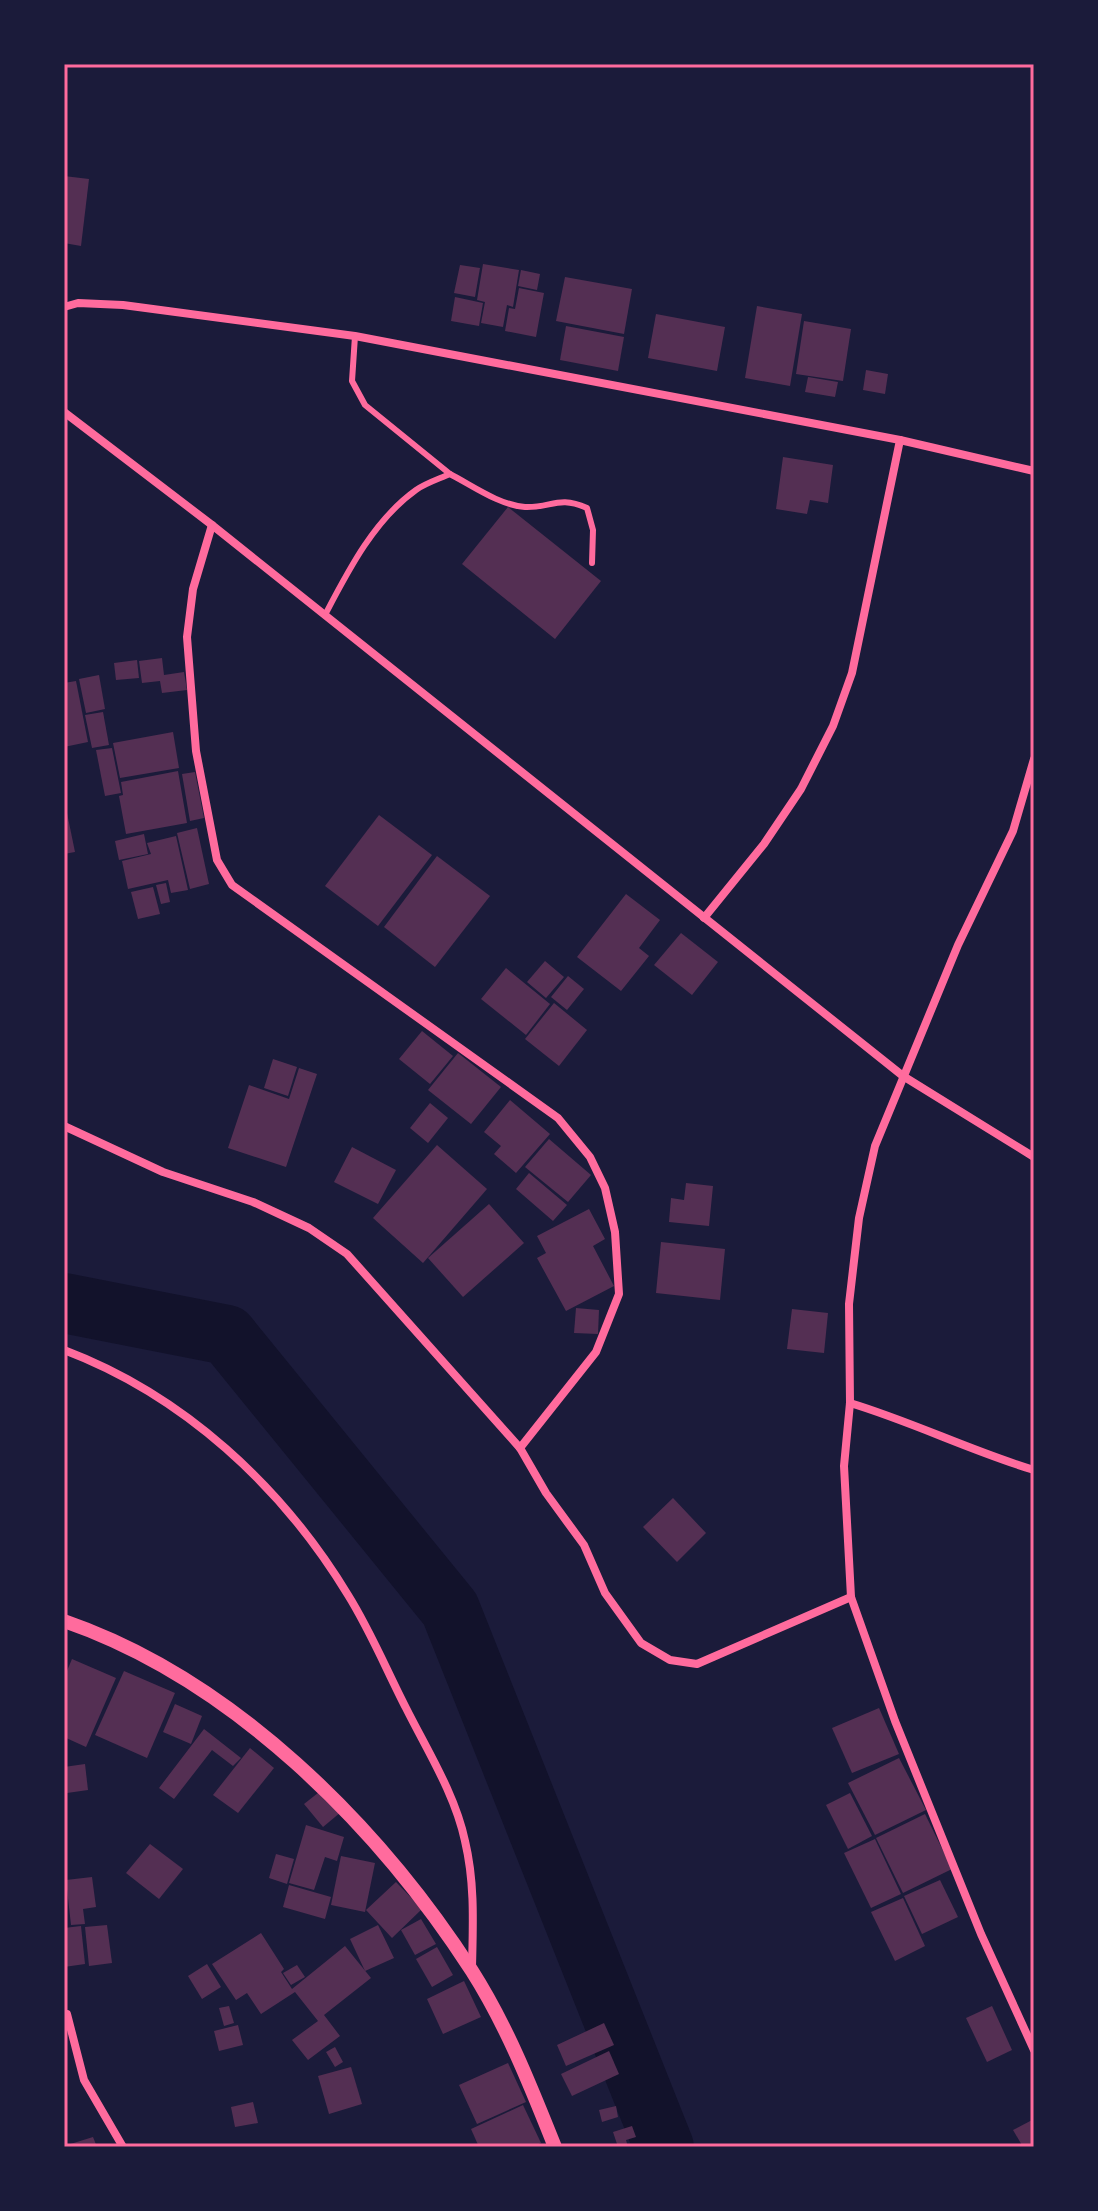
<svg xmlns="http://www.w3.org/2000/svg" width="1098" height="2211" viewBox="0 0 1098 2211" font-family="Montserrat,sans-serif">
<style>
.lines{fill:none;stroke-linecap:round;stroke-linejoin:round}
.river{stroke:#12122b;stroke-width:60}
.building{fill:#542f53}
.service{stroke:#ff6b9d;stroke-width:6}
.minor{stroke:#ff6b9d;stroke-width:8}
.tertiary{stroke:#ff6b9d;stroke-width:14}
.neatline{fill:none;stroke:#ff6b9d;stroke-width:3}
</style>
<rect width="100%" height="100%" fill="#1b1b3a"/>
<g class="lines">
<path class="river" d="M64,1303L227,1335L450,1609L664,2147"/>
</g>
<g class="building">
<path d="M64,176L89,179L81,246L64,243Z"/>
<path d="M483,264L519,270L513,307L507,305L503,327L481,323L485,302L477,300Z"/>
<path d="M460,265L480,268L475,297L454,293Z"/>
<path d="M521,270L540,274L537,290L518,286Z"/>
<path d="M565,277L632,289L624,334L556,321Z"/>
<path d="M519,288L544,293L536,337L505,331L509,308L515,309Z"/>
<path d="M455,297L483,303L479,326L451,321Z"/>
<path d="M757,306L802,314L790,386L745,378Z"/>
<path d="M656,314L725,327L717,371L648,358Z"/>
<path d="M804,321L851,329L843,381L796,374Z"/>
<path d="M566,326L624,337L618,371L560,360Z"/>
<path d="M866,370L888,374L885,394L863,390Z"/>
<path d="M808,377L838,382L835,397L805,392Z"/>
<path d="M783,457L833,465L828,503L810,500L807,514L776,509Z"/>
<path d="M508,507L601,581L555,639L462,564Z"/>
<path d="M162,658L164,675L184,672L187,690L162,693L160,681L142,683L139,661Z"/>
<path d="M137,660L139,678L116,680L114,663Z"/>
<path d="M99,675L105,709L86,713L79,679Z"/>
<path d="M76,681L88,742L64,747V683Z"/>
<path d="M103,712L109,745L92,748L85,715Z"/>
<path d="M173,732L179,768L120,778L113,743Z"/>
<path d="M112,748L121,793L105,796L96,750Z"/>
<path d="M178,771L187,823L126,834L119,796L123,795L121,782Z"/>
<path d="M195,772L204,818L190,821L182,774Z"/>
<path d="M67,813L75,852L64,854V814Z"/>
<path d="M379,815L432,855L378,926L325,886Z"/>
<path d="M197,828L209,884L190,889L177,833Z"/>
<path d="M144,834L148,854L119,860L115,841Z"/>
<path d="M176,836L188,890L171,893L168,880L128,889L122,861L151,854L147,843Z"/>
<path d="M437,856L490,896L435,967L384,927Z"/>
<path d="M166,883L170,902L161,904L156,885Z"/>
<path d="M153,887L160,914L138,919L131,892Z"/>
<path d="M626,894L660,920L639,948L649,956L621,991L577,957Z"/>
<path d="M681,933L718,962L692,995L654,965Z"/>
<path d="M545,961L564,977L546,998L527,982Z"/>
<path d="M506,968L550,1004L526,1035L481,999Z"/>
<path d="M568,976L584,989L567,1010L551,997Z"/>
<path d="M554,1003L587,1030L559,1066L525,1039Z"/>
<path d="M422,1031L453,1056L430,1084L399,1059Z"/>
<path d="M458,1053L501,1087L471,1124L428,1090Z"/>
<path d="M273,1059L297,1067L288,1096L264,1088Z"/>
<path d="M299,1068L317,1074L286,1167L228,1148L249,1085L289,1099Z"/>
<path d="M510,1100L550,1134L516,1173L494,1154L501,1146L484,1132Z"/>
<path d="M430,1103L448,1118L428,1143L410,1128Z"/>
<path d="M549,1139L591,1175L568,1202L525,1167Z"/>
<path d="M437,1145L487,1189L423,1263L373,1218Z"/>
<path d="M352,1147L396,1170L378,1204L334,1182Z"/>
<path d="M529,1173L567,1205L553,1221L516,1189Z"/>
<path d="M686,1183L713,1186L709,1226L669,1222L671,1198L684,1200Z"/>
<path d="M489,1204L524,1243L463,1297L428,1258Z"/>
<path d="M589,1209L605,1239L593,1246L614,1286L566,1311L537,1258L546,1253L537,1236Z"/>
<path d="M661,1242L725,1249L720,1300L656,1293Z"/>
<path d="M576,1308L599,1310L598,1334L574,1333Z"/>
<path d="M792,1309L828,1313L824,1353L787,1349Z"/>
<path d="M673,1498L706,1533L677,1562L643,1527Z"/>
<path d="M72,1659L116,1678L86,1747L64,1737V1678Z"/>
<path d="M124,1671L175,1693L147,1758L95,1735Z"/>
<path d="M175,1704L202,1716L191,1744L163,1732Z"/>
<path d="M879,1708L899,1754L852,1773L832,1728Z"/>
<path d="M204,1729L241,1758L233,1766L212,1750L174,1799L159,1788Z"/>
<path d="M250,1748L274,1768L238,1813L213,1795Z"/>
<path d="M899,1758L926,1810L875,1835L848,1783Z"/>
<path d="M85,1764L88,1790L67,1793L64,1767Z"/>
<path d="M323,1789L341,1812L323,1827L304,1804Z"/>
<path d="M850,1793L872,1836L848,1849L826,1805Z"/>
<path d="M925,1814L952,1869L903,1893L876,1838Z"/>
<path d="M306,1825L344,1837L337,1861L325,1857L314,1890L289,1883Z"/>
<path d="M875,1839L901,1894L871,1908L844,1853Z"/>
<path d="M150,1844L183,1869L159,1899L126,1873Z"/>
<path d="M276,1854L294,1859L287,1884L269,1878Z"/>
<path d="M341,1856L375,1863L365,1912L331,1905Z"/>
<path d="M92,1877L96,1907L83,1909L85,1924L71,1925L66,1880Z"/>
<path d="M940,1880L958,1917L922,1934L904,1896Z"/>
<path d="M396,1882L422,1909L392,1938L366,1910Z"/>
<path d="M289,1885L331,1897L325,1919L283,1907Z"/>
<path d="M903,1898L925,1946L895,1961L871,1912Z"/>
<path d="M421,1919L436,1944L415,1955L401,1930Z"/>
<path d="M107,1925L112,1963L89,1966L85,1927Z"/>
<path d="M378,1925L394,1958L365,1971L350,1939Z"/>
<path d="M81,1926L85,1964L64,1967V1928Z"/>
<path d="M261,1933L284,1969L281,1972L292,1989L345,1946L371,1978L324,2015L340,2036L308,2060L292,2040L318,2021L295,1992L261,2014L247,1993L236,2000L212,1964Z"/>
<path d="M437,1947L453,1975L432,1987L416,1959Z"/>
<path d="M207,1964L221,1987L202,1999L188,1976Z"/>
<path d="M297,1965L305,1977L291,1985L283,1973Z"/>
<path d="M464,1981L481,2017L443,2034L427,1999Z"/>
<path d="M229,2006L234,2023L224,2026L219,2008Z"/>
<path d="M992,2006L1012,2050L987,2062L966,2018Z"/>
<path d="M604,2023L614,2045L566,2066L557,2045Z"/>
<path d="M238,2025L243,2045L219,2051L214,2031Z"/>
<path d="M335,2047L343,2062L335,2067L326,2052Z"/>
<path d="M609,2051L619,2074L572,2096L561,2074Z"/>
<path d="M508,2063L526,2102L477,2124L459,2085Z"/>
<path d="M351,2067L362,2104L329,2114L318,2076Z"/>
<path d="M253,2102L258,2123L235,2127L231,2107Z"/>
<path d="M523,2105L541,2143L532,2147H479L471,2129Z"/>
<path d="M616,2106L618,2117L602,2122L599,2110Z"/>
<path d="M1034,2119V2147H1023L1013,2130Z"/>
<path d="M632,2126L636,2137L626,2140L628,2147H618L613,2132Z"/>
<path d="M93,2137L97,2147H65L64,2146Z"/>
</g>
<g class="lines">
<g class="service">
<path d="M355,336L352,381L365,405L450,474"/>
<path d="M325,615C348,571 374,520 416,490C426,483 439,479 450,474C473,486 499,505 525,507C552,508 558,495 587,508L593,530L592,563"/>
</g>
<g class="minor">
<path d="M64,307L78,303L123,305L355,336L900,440L1034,471"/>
<path d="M64,412L212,525L903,1076L1034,1157"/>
<path d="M212,525L193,589L187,637L196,751L217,860L232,885L558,1118L590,1157L605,1188L615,1232L619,1294L596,1352L520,1448"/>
<path d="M1034,759L1013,831L958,945L875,1146L859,1218L849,1304L850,1403L844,1466L851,1597L895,1721L981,1934L1034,2050"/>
<path d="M704,918L764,844L801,789L833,726L852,673L900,440"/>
<path d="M64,1126L163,1172L253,1202L309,1228L347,1254L520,1448L546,1493L584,1545L605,1593L641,1643L670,1660L697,1664L851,1597"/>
<path d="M64,1350C183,1395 282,1486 348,1595C370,1630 387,1671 406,1708C427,1750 455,1794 465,1841C475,1883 473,1924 472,1967"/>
<path d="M850,1403C913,1422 971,1451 1034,1470"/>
<path d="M67,2014L84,2080L123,2147"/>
</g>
<path class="tertiary" d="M64,1621C232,1679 377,1824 472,1971C507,2026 531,2087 555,2147"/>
</g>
<rect width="1098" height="2211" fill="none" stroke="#1b1b3a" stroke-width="132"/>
<rect x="66" y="66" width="966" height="2079" class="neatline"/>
</svg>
